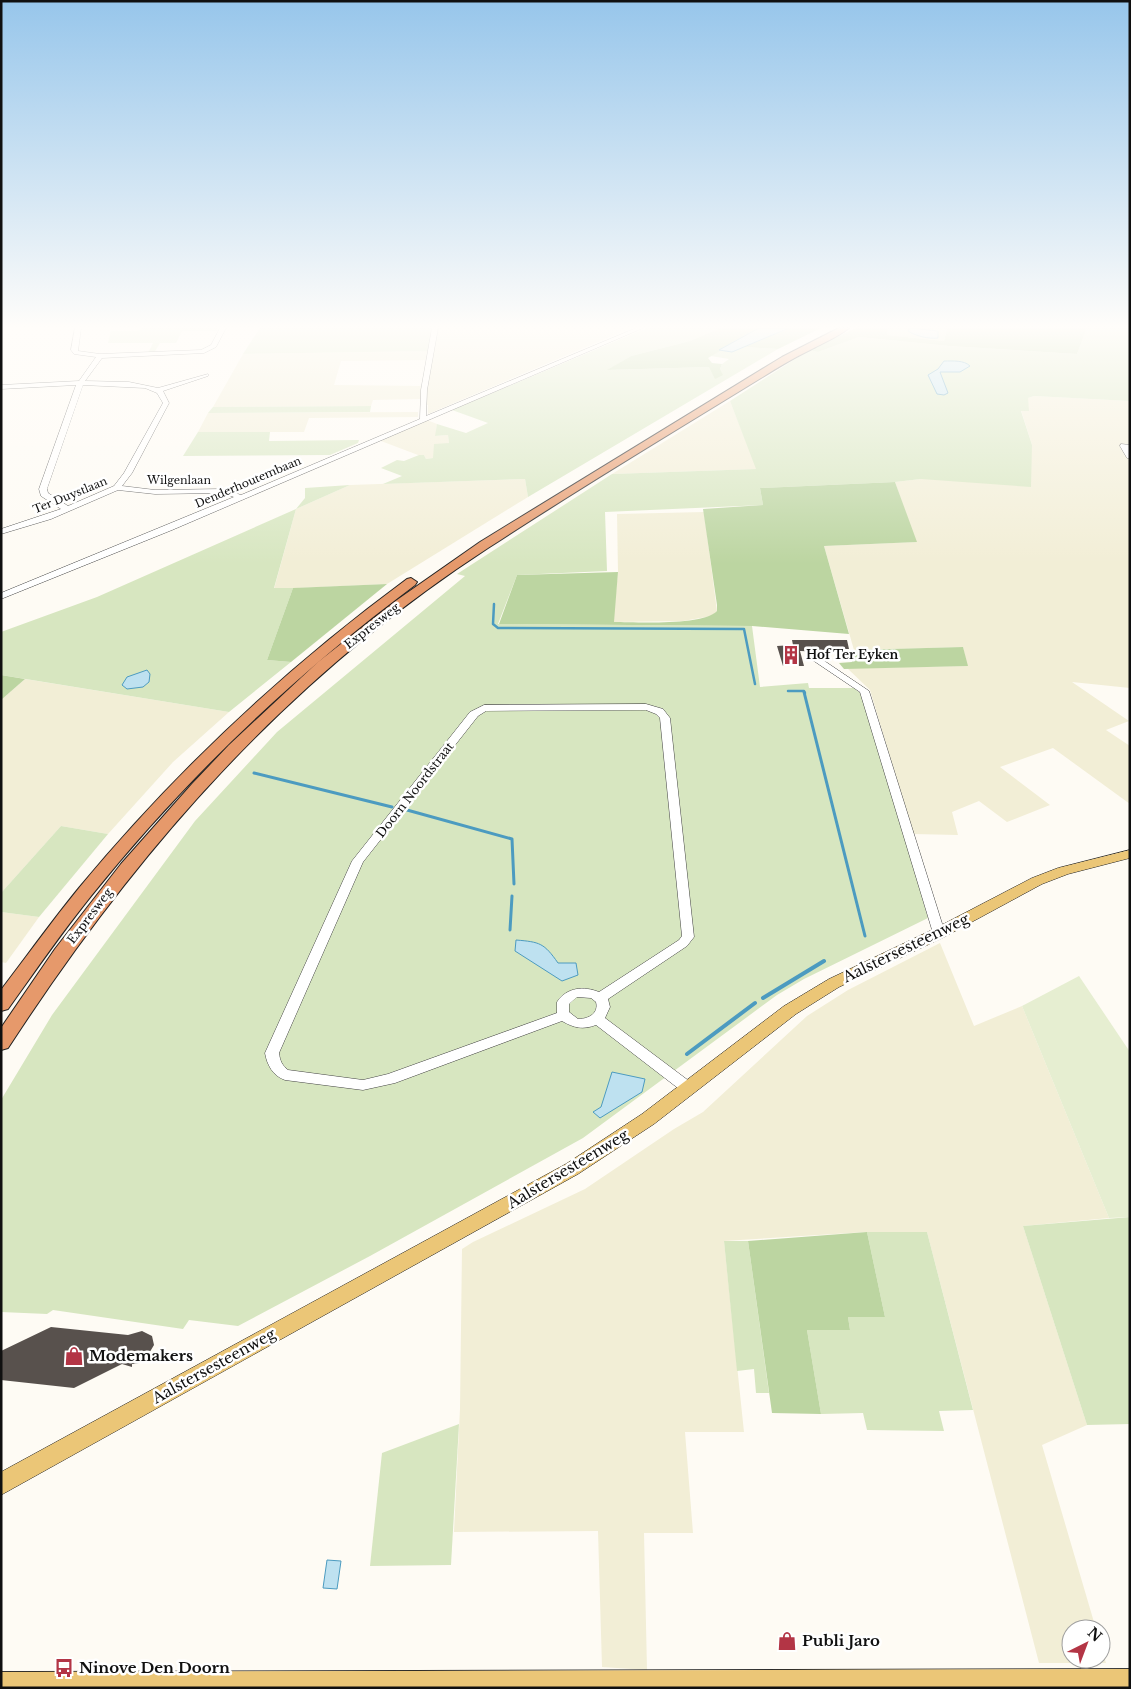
<svg xmlns="http://www.w3.org/2000/svg" width="1131" height="1689" viewBox="0 0 1131 1689" font-family="'Libre Baskerville',serif">
<style>
.farmland{fill:#f2eed6}
.green{fill:#d7e6c0}
.forest{fill:#bcd5a1}
.pitch{fill:#e6eed1}
.water{fill:#bee1f0;stroke:#4c9bc0}
.lines{fill:none;stroke-linecap:round;stroke-linejoin:round}
.stream-far2{stroke:#4c9bc0;stroke-width:2.5}
.stream-far1{stroke:#4c9bc0;stroke-width:3}
.stream{stroke:#4c9bc0;stroke-width:4}
.building{fill:#58514d}
.minor-casing{stroke:#434343;stroke-width:1}
.major-casing{stroke:#212121;stroke-width:1}
.highway-casing{stroke:#212121;stroke-width:2}
.minor{fill:#fff;fill-rule:evenodd}
.major{fill:#ebc677;fill-rule:evenodd}
.highway{fill:#e6996b;fill-rule:evenodd}
.labels{text-anchor:middle;stroke-width:5;stroke-linejoin:round;paint-order:stroke}
.far-street-label{font-size:11px;fill:#101010;stroke:#fff}
.street-label{font-size:12px;fill:#101010;stroke:#fff}
.poi-label{font-size:12px;font-weight:bold;fill:#101010;stroke:#fff;text-anchor:start}
.near-street-label{font-size:15px;fill:#101010;stroke:#fff}
.near-poi-label{font-size:15px;font-weight:bold;fill:#101010;stroke:#fff;text-anchor:start}
</style>
<rect width="100%" height="100%" fill="#fefbf4"/>
<g class="farmland">
<path d="M436,328H631L428,414V405H424Z"/>
<path d="M429,351L428,360L341,361L334,385L423,386L421,399L373,400L371,406L213,407L243,354Z"/>
<path d="M1034,396L1130,401V688L1072,682L1129,721L1106,730L1130,746V804L1053,748L1000,767L1050,805L1007,822L979,801L952,812L958,835L913,834L870,690L847,668L967,666L963,647L854,650L824,546L916,542L895,482L921,479L1032,445L1021,410L1028,398Z"/>
<path d="M730,401L757,469L612,474Z"/>
<path d="M418,412V417L309,418L304,432H198L208,413Z"/>
<path d="M427,420L437,424L436,436L448,435L449,443L434,458L426,459L424,455H418L381,441Z"/>
<path d="M525,479L528,497L387,584L274,589L296,509L350,485Z"/>
<path d="M704,512L717,611L712,616L683,621L613,622L618,572L617,514Z"/>
<path d="M25,679L229,712L173,762L108,834L61,826L1,893V700Z"/>
<path d="M1,912L39,917L6,963L1,962Z"/>
<path d="M940,943L974,1026L1022,1006L1109,1218L1023,1226L1087,1425L1042,1445L1096,1629H1071V1659H1101V1647L1106,1663H1039L927,1232H867L724,1241L744,1432H685L693,1533H644L647,1670L602,1667L598,1531L454,1532L460,1409L462,1249L473,1242L585,1189L674,1129L703,1112L807,1016L848,990Z"/>
</g>
<g class="green">
<path d="M141,328H218L217,331H182L176,343H160L154,353H148L153,343H108L111,331H138Z"/>
<path d="M260,328H432L429,351L243,354Z"/>
<path d="M647,328H720L690,341L631,356L608,370L709,367L720,369L722,364L729,359L711,356L719,350L732,352L743,347L778,349L528,497L525,479L383,484L402,476L381,468L397,460L404,461L419,455H424L426,459L433,458L434,444L449,443L448,435L435,436L437,424L466,433L488,423L452,410Z"/>
<path d="M888,328H947L944,341L887,335Z"/>
<path d="M1087,328H1130V401L1034,396L1028,398L1029,411H1021L1032,445L1031,487L921,479L895,482L760,488L763,505L605,512L607,571L517,575L498,624L752,626L760,687L808,683L809,688H854L860,693L886,771L928,918L804,979L777,995L583,1138L370,1256L238,1326L189,1320L183,1329L53,1310L47,1314L1,1312V1100L52,1015L195,821L277,732L465,576L457,574L612,474L756,469L730,401L809,350L818,352L859,337L949,346L1077,354Z"/>
<path d="M371,406L370,412L208,413L213,407Z"/>
<path d="M198,432H270L269,441L359,440L358,443L330,455L183,456Z"/>
<path d="M350,485L296,509L274,588H293L267,660L291,662L229,712L1,675V632L97,597L296,509L305,498V488Z"/>
<path d="M61,826L108,834L39,917L1,912V893Z"/>
<path d="M1130,1217V1424L1087,1425L1023,1226Z"/>
<path d="M867,1232H927L973,1410L939,1411L944,1431L867,1430L863,1413L821,1414L807,1330H850L848,1317H885Z"/>
<path d="M724,1241H748L769,1393H756L754,1369L737,1371Z"/>
<path d="M459,1424L451,1565L370,1566L382,1453Z"/>
</g>
<g class="forest">
<path d="M720,328H759L708,358L712,363L722,364L720,369L723,375L715,379L709,367L607,370L631,356L690,341Z"/>
<path d="M789,328H821L778,349L743,347Z"/>
<path d="M856,328H888L887,335L944,341L947,328H1087L1077,354L949,346L859,337L818,352L809,350Z"/>
<path d="M895,482L917,542L824,546L849,634L752,626L499,624L517,575L618,572L614,622C635,622 703,626 717,611V605L703,509L763,505L760,488Z"/>
<path d="M387,584L291,662L267,660L293,588Z"/>
<path d="M963,647L968,666L844,669L839,663L852,662L851,657L854,650Z"/>
<path d="M1,675L25,679L1,700Z"/>
<path d="M867,1232L885,1317H848L850,1330H807L821,1414L772,1413L748,1241Z"/>
</g>
<path class="pitch" d="M1079,976L1130,1052V1217L1109,1218L1022,1006Z"/>
<g class="water">
<path d="M759,328H789L732,352L719,350Z"/>
<path d="M910,328L938,331V338C928,339 916,336 908,331Z"/>
<path d="M944,361C953,361 964,360 970,366L960,372H940L948,393L944,395L937,394L928,375L938,369Z"/>
<path d="M147,670L150,674L149,682L143,687L127,689L122,685L127,677Z"/>
<path d="M516,940C540,942 544,943 558,963H576L578,975L562,981L515,951Z"/>
<path d="M612,1072L645,1079L642,1092L600,1118L593,1112L601,1107Z"/>
<path d="M327,1560L341,1561L337,1589L323,1588Z"/>
</g>
<g class="lines">
<g class="stream-far2">
<path d="M494,604L493,624L498,628L744,629L755,684"/>
<path d="M788,691H804L805,693"/>
</g>
<g class="stream-far1">
<path d="M804,692L865,936"/>
<path d="M254,773L392,807"/>
<path d="M407,810L512,839L514,884"/>
<path d="M510,930L512,896"/>
</g>
<g class="stream">
<path d="M763,998L824,961"/>
<path d="M687,1054L755,1003"/>
</g>
</g>
<g class="building">
<path d="M792,640H847L849,649H831L832,651L828,652L800,651L804,666H783L777,646L793,645Z"/>
<path d="M51,1327L128,1335L142,1331L152,1336L154,1345L148,1355L139,1360V1363L132,1364V1367L122,1364L74,1388L1,1380V1351Z"/>
</g>
<g class="lines">
<g class="minor-casing">
<g id="minor">
<path d="M75,328H81L78,351L100,354L201,350L211,345L220,328H226L216,347L204,353L102,358L85,381L129,382L158,388L208,374V376L163,391L169,403L132,473L122,486L155,490L223,489L241,495L420,419L421,390L432,328H438L427,390L426,416L636,328H643L172,530L1,599V593L234,497L222,493L155,494L118,490L51,519L1,534V529L61,509L41,496L39,489L76,385L1,389V385L79,381L96,357L74,354L71,350ZM83,385L145,388L157,393L163,403L124,473L114,486L68,506L48,493L47,489Z"/>
<path d="M1121,444L1130,445V458H1127L1120,446Z"/>
<path d="M814,654L869,691L945,933L943,936H935L933,933L860,692L811,659V655Z"/>
<path d="M646,704L663,709L670,718L694,937L687,946L608,999L610,1007L605,1018L693,1084L695,1088L693,1092L688,1093L683,1092L596,1025C583,1030 574,1028 562,1021L395,1083L363,1090L285,1080C273,1076 267,1065 265,1053L352,861L470,712L484,705ZM646,710L656,714L660,718L682,936L679,940L599,992C584,986 567,987 557,1002V1013L388,1074L363,1080L288,1070C282,1065 280,1061 279,1053L363,862L478,716L486,711ZM577,997L591,998L596,1002C599,1013 589,1019 578,1019L569,1012V1004Z"/>
</g>
</g>
<g class="major-casing">
<g id="major">
<path d="M1130,850V858L1068,874L1042,884L944,937L839,987L796,1014L654,1124L578,1174L1,1495V1472L566,1164L642,1114L784,1006L829,979L934,929L1032,878L1058,868Z"/>
<path d="M1130,1669V1688H1V1672Z"/>
</g>
</g>
<g class="highway-casing">
<g id="highway">
<path d="M839,328H849C838,337 823,343 810,350C793,358 777,368 761,378C670,434 578,489 488,548C287,679 138,848 8,1048L1,1050V1028L55,949L121,864L192,784L229,745L318,662L397,600L480,542L782,357Z"/>
<path d="M411,578L417,582L415,585C294,675 186,778 91,896C62,932 35,971 8,1009L1,1011V990C27,956 52,921 79,888C176,771 285,669 407,579Z"/>
</g>
</g>
<use href="#minor" class="minor"/>
<use href="#major" class="major"/>
<use href="#highway" class="highway"/>
</g>
<linearGradient id="sky" x2="0" y2="1"><stop stop-color="#97c6eb"/><stop offset="0.58" stop-color="#fffdfa"/><stop offset="1" stop-color="#fffdfa" stop-opacity="0"/></linearGradient>
<rect width="1131" height="564" fill="url(#sky)"/>
<defs>
<g id="building-bare" transform="scale(1.5)"><path d="M-4-6H4V6H1V3H-1V6H-4ZM-2.5-4.3h1.7v1.8h-1.7ZM.8-4.3h1.7v1.8H.8ZM-2.5-1h1.7V.8h-1.7ZM.8-1h1.7V.8H.8Z" fill="#b33545" stroke="#fff" stroke-width="2.5" paint-order="stroke"/></g>
<g id="shop-bare" transform="scale(1.5)"><path d="M-5-2.5h2.3a2.7 3.5 0 0 1 5.4 0H5L5.5 6h-11ZM-1.5-2.5h3a1.5 2.3 0 0 0-3 0Z" fill="#b33545" stroke="#fff" stroke-width="2.5" paint-order="stroke"/></g>
<g id="bus-bare" transform="scale(1.5)"><path d="M-5-6H5V4H4V6H2V4H-2V6H-4V4H-5ZM-3.5-4V0h7V-4ZM-3.5 1.2v1.5H-2V1.2ZM2 1.2v1.5H3.5V1.2Z" fill="#b33545" stroke="#fff" stroke-width="2.5" paint-order="stroke"/></g>
</defs>
<g fill-rule="evenodd">
<use href="#building-bare" x="791" y="655"/>
<use href="#shop-bare" x="74" y="1356"/>
<use href="#shop-bare" x="787" y="1641"/>
<use href="#bus-bare" x="64" y="1668"/>
</g>
<g class="labels">
<g class="far-street-label">
<text x="179" y="484">Wilgenlaan</text>
<text transform="translate(248 482) rotate(-23)" y="4">Denderhoutembaan</text>
<text transform="translate(70 495) rotate(-22)" y="4">Ter Duystlaan</text>
</g>
<g class="street-label">
<text transform="translate(372 626) rotate(-38)" y="4">Expresweg</text>
<text transform="translate(415 790) rotate(-52)" y="4">Doorn Noordstraat</text>
<text transform="translate(90 916) rotate(-53)" y="4">Expresweg</text>
</g>
<g class="poi-label">
<text x="806" y="659">Hof Ter Eyken</text>
</g>
<g class="near-street-label">
<text transform="translate(906 948) rotate(-26)" y="5">Aalstersesteenweg</text>
<text transform="translate(568 1169) rotate(-31)" y="5">Aalstersesteenweg</text>
<text transform="translate(214 1366) rotate(-29)" y="5">Aalstersesteenweg</text>
</g>
<g class="near-poi-label">
<text x="89" y="1361">Modemakers</text>
<text x="802" y="1646">Publi Jaro</text>
<text x="79" y="1673">Ninove Den Doorn</text>
</g>
</g>
<rect width="1131" height="1689" fill="none" stroke="#101010" stroke-width="5"/>
<g transform="translate(1086 1644) rotate(42)"><circle r="24" fill="#ffffff" stroke="#9f9f9f"/>
<path d="M0-4L9 19L0 12L-9 19Z" fill="#b33545"/>
<text y="-8" font-size="14" font-weight="bold" text-anchor="middle" fill="#101010">N</text>
</g>
</svg>
